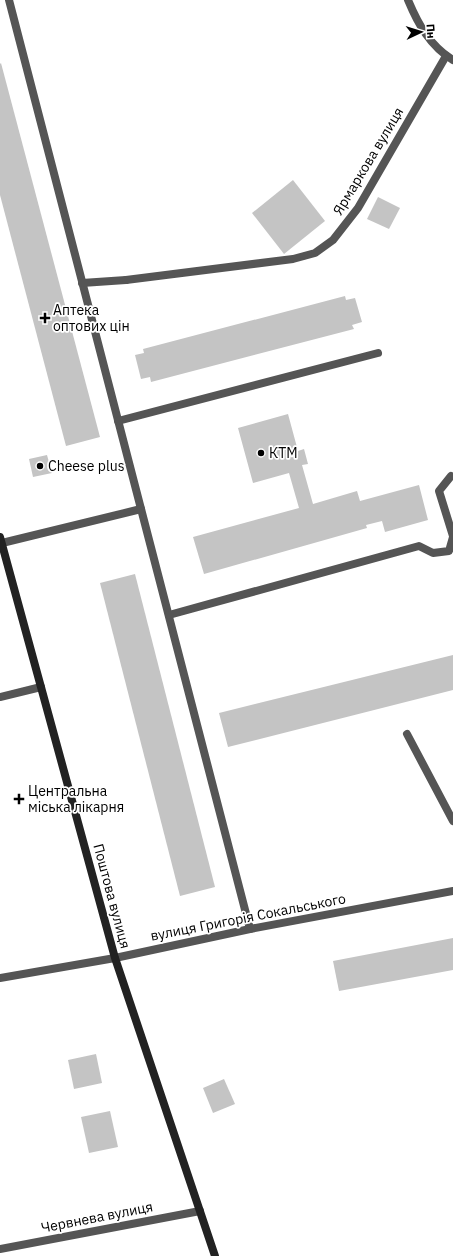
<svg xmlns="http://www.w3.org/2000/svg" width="453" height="1256" viewBox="0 0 453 1256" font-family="'IBM Plex Sans',sans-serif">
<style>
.building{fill:#c4c4c4}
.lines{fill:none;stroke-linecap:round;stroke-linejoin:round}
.lane{stroke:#555;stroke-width:8}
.street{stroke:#555;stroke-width:8}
.secondary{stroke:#222;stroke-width:8}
.poi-dot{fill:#000;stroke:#fff;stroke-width:1.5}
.labels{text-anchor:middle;stroke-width:3.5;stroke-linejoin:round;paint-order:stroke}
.street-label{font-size:14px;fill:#000;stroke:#fff}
.poi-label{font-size:14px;fill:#000;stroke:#fff;text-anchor:start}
</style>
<rect width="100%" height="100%" fill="#fff"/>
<g class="building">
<path d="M1,63L100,437L66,446L0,195V64Z"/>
<path d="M293,180L325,221L284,254L252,213Z"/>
<path d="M378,197L400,208L389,229L367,219Z"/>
<path d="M345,296L346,300L355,298L362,322L352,325L354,329L151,382L150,377L141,379L135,355L144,353L143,349Z"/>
<path d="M288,414L298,451L304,449L308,464L302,465L313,504L357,491L360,501L419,485L428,520L385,532L382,521L366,525L367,528L204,574L193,537L299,508L289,473L253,483L238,428Z"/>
<path d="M47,455L52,473L33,477L29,459Z"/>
<path d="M135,574L215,887L180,896L100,583Z"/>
<path d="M453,655V690L228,747L219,713Z"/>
<path d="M453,938V970L339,991L333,961Z"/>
<path d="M96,1054L102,1083L74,1089L68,1060Z"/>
<path d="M224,1079L235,1104L213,1113L203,1088Z"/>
<path d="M110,1111L118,1147L89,1153L81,1117Z"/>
</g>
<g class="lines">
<g class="lane">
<path d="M9,0L250,929"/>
<path d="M82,283L126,280"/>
<path d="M118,421L378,353"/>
<path d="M451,476L439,491L453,536"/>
<path d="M2,543L141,509"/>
<path d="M169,615L419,546L433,553L449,551L453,537"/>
<path d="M0,697L41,687"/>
</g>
<g class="street">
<path d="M408,0C418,24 430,46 453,60"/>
<path d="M126,280L293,259L315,253L333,240L358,208L446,56"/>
<path d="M407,734L453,821"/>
<path d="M0,978L115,958L250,929L453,891"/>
<path d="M0,1249L200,1211"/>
</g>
<path class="secondary" d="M0,537L115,958L215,1256"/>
</g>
<g class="poi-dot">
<path d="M43 312h4v4h4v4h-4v4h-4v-4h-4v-4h4z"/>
<circle cx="261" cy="453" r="4"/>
<circle cx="40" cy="466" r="4"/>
<path d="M17 793h4v4h4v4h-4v4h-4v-4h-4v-4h4z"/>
</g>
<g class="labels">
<g class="street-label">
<text transform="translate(368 161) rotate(-59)" y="5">Ярмаркова вулиця</text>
<text transform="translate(112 896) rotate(75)" y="5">Поштова вулиця</text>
<text transform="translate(248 917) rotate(-11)" y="5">вулиця Григорія Сокальського</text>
<text transform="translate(97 1217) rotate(-11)" y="5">Червнева вулиця</text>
</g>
<g class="poi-label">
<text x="53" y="315">Аптека<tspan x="53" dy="16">оптових цін</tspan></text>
<text x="269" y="458">КТМ</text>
<text x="48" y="471">Cheese plus</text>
<text x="28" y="796">Центральна<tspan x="28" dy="16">міська лікарня</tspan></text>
</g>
</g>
<g transform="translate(421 32) rotate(86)" stroke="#ffffff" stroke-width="3" paint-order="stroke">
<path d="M0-3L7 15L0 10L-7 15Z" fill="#000000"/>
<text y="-6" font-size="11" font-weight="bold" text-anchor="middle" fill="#000000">Пн</text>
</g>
</svg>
